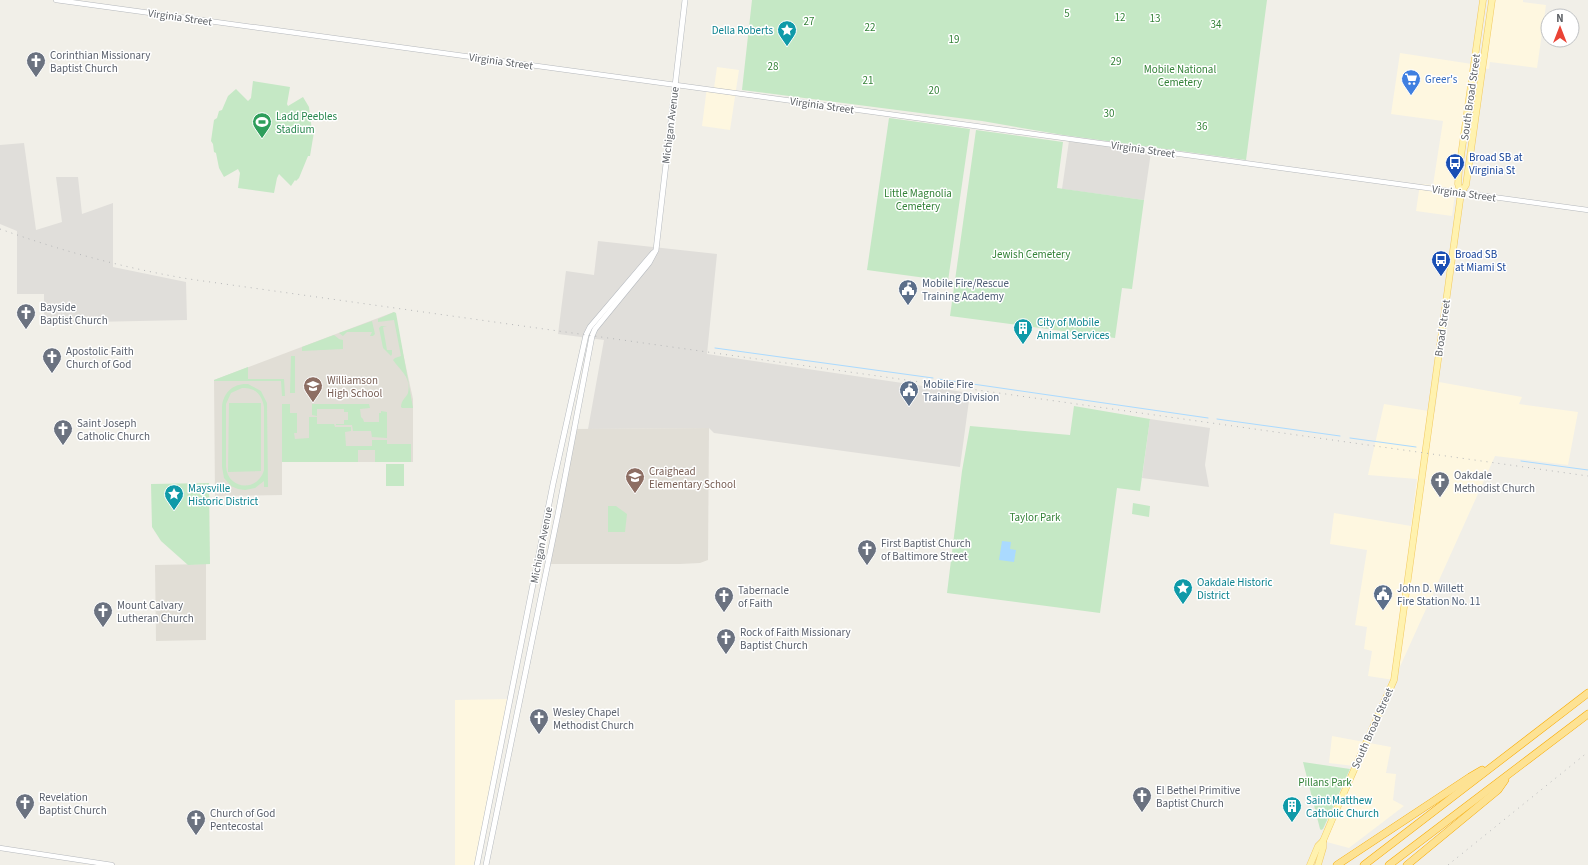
<svg xmlns="http://www.w3.org/2000/svg" width="1588" height="865" viewBox="0 0 1588 865" font-family="'Source Sans 3',sans-serif">
<style>
.commercial{fill:#fef7e0}
.industrial{fill:#e0deda}
.education{fill:#e1ded6}
.green{fill:#c5e8c5;fill-rule:evenodd}
.water{fill:#aadaff}
.lines{fill:none;stroke-linecap:round;stroke-linejoin:round}
.stream{stroke:#aadaff;stroke-width:1}
.tertiary-casing{stroke:#b5b8bc;stroke-width:5.5}
.secondary-casing{stroke:#b6babf;stroke-width:6}
.primary-casing{stroke:#f2c960;stroke-width:7}
.motorway-casing{stroke:#f9ab00;stroke-width:8}
.tertiary{stroke:#fff;stroke-width:4.5}
.secondary{stroke:#fff;stroke-width:5}
.primary{stroke:#fff2af;stroke-width:6}
.motorway{stroke:#fde293;stroke-width:7}
.rail{stroke:#b6b7b8;stroke-width:1;stroke-dasharray:1 5;stroke-linecap:butt}
.labels{text-anchor:middle;stroke-width:3;stroke-linejoin:round;paint-order:stroke}
.park-label{font-size:11px;fill:#348238;stroke:#fff}
.street-label{font-size:11px;fill:#5f6368;stroke:#fff}
.culture-label{font-size:11px;fill:#0d838f;stroke:#fff;text-anchor:start}
.worship-label{font-size:11px;fill:#5b616d;stroke:#fff;text-anchor:start}
.shop-label{font-size:11px;fill:#366cbe;stroke:#fff;text-anchor:start}
.leisure-label{font-size:11px;fill:#27864d;stroke:#fff;text-anchor:start}
.transit-label{font-size:11px;fill:#164399;stroke:#fff;text-anchor:start}
.service-label{font-size:11px;fill:#4e5e75;stroke:#fff;text-anchor:start}
.education-label{font-size:11px;fill:#785e54;stroke:#fff;text-anchor:start}
</style>
<rect width="100%" height="100%" fill="#f1efe8"/>
<g class="commercial">
<path d="M1494,0H1523V2L1546,5L1537,68L1490,62L1489,69L1472,67L1452,216L1416,211L1420,184L1433,185L1443,121L1391,114L1400,53L1485,66Z"/>
<path d="M717,67L739,70L730,130L702,126L707,87L714,88Z"/>
<path d="M1439,382L1522,397L1519,404L1578,412L1568,465L1495,456L1394,680L1368,676L1372,651L1364,649L1367,627L1355,625L1367,550L1330,544L1334,513L1411,526L1417,479L1368,475L1384,404L1435,412Z"/>
<path d="M510,699L477,865H455V700Z"/>
<path d="M1332,736L1391,747L1386,773L1396,774L1393,800L1404,806L1349,848L1323,841L1354,766L1329,763Z"/>
</g>
<g class="industrial">
<path d="M1069,141L1151,152L1144,200L1062,189Z"/>
<path d="M24,143L36,230L62,222L56,177H78L82,214L113,203V267L186,282L187,320L44,323V294H17V231L0,224V145Z"/>
<path d="M598,241L717,254L707,354L970,393L960,467L714,433L709,428L588,429L604,340L558,334L566,271L594,275Z"/>
<path d="M1150,419L1210,428L1205,465L1209,487L1142,478Z"/>
</g>
<g class="education">
<path d="M394,312L413,399V462H282V495L215,496L214,380Z"/>
<path d="M709,428L708,560L700,563L680,564H547L574,429Z"/>
<path d="M206,564V640L156,641L155,565Z"/>
</g>
<g class="green">
<path d="M752,0H1267L1246,160L1063,135L982,121L742,90Z"/>
<path d="M253,81L290,87L287,104L288,106L303,97L309,107L312,131L314,132L310,156H308L299,178L296,181L295,180L291,186L279,174L277,178L274,193L238,188L240,173L238,169L224,177L219,168L216,153L214,152L213,144L211,141L214,120L217,118L219,111L222,110L228,96L236,89L248,101L251,98Z"/>
<path d="M889,118L970,129L948,281L867,270Z"/>
<path d="M976,130L1063,142L1057,188L1144,200L1132,289L1122,288L1115,338L950,316Z"/>
<path d="M394,312L396,313L413,408H402L401,407C401,400 406,398 408,393C412,378 400,370 393,360L395,358L401,356L394,320L378,322V319Z"/>
<path d="M372,321L375,334L373,336H370L372,332H347L343,336L339,333Z"/>
<path d="M381,326H387L383,327L387,350H392V354L391,356L383,348L379,328Z"/>
<path d="M334,335L339,339L343,340V349L302,351V347Z"/>
<path d="M291,356H295V393H290Z"/>
<path d="M248,367V379H284L285,396H282L281,381H214V380Z"/>
<path d="M248,384L261,391L267,403L268,487H264V481L255,488L245,490L238,489L231,486L224,478L222,467V407C223,392 234,383 248,384ZM242,388C254,387 262,394 264,407V470C258,492 228,490 226,467V404L231,393Z"/>
<path d="M229,403H261V471L228,472Z"/>
<path d="M282,404H290V413H297V433H294L295,439L309,438V417H317V424H334L335,427H351V431L345,432L346,446H372V440H387V444H411V462H375V450H358V462H282Z"/>
<path d="M312,404H369L370,408L360,409L361,417L363,419L364,422H379V413H381V411L387,412V438L372,437L371,431H353L352,425H336V424H344V420H348V412H344V409H317V416L312,415Z"/>
<path d="M1074,406L1150,419L1140,491L1117,488L1100,613L947,593L962,471L970,426L1070,435Z"/>
<rect x="386" y="464" width="18" height="22"/>
<path d="M209,483L210,564L188,565L161,541L152,527L151,484Z"/>
<path d="M1133,503L1150,506L1149,517L1132,514Z"/>
<path d="M608,506H616L627,514L625,532H608Z"/>
<path d="M1303,762L1350,769L1323,829L1321,830L1320,829Z"/>
</g>
<path class="water" d="M1002,541L1011,542L1010,549L1016,550L1014,562L999,560Z"/>
<g class="lines">
<g class="stream">
<path d="M715,348L933,378"/>
<path d="M938,379L1208,418"/>
<path d="M1217,419L1340,436"/>
<path d="M1350,438L1416,447"/>
<path d="M1521,461L1588,470"/>
</g>
<g class="tertiary-casing">
<g id="tertiary">
<path d="M56,0L1588,210"/>
<path d="M0,848L112,865"/>
</g>
</g>
<g class="secondary-casing">
<g id="secondary">
<path d="M477,865L553,484L586,335L590,327L653,253"/>
<path d="M486,865L558,514L592,336L595,329L649,263L656,250L685,0"/>
</g>
</g>
<g class="primary-casing">
<g id="primary">
<path d="M1461,193L1458,184L1459,170L1483,0"/>
<path d="M1310,865L1318,846L1323,841"/>
<path d="M1318,865L1323,848V841L1334,815L1394,680L1461,193L1466,185L1492,0"/>
</g>
</g>
<g class="motorway-casing">
<g id="motorway">
<path d="M1337,865L1470,777L1482,770"/>
<path d="M1364,865L1588,693"/>
<path d="M1389,865L1588,714"/>
<path d="M1407,865L1498,790L1505,780"/>
</g>
</g>
<use href="#tertiary" class="tertiary"/>
<use href="#secondary" class="secondary"/>
<use href="#primary" class="primary"/>
<use href="#motorway" class="motorway"/>
<g class="rail">
<path d="M0,229C62,251 124,268 189,279L1588,476"/>
<path d="M1448,865L1588,752"/>
</g>
</g>
<defs>
<g id="sight-pin" transform="scale(1)"><path d="M0 17L-7.5 6A9.5 9.5 0 1 1 7.5 6Z" fill="#0f9aa8" stroke="#fff"/><path d="M0-6L1.8-2.2L6-1.7L2.9 1.2L3.7 5.4L0 3.3L-3.7 5.4L-2.9 1.2L-6-1.7L-1.8-2.2Z" fill="#fff"/></g>
<g id="church-pin" transform="scale(1)"><path d="M0 17L-7.5 6A9.5 9.5 0 1 1 7.5 6Z" fill="#6b7280" stroke="#fff"/><path d="M-1.2-6h2.4v3.5h3.3v2.4h-3.3V6h-2.4V-.1h-3.3v-2.4h3.3Z" fill="#fff"/></g>
<g id="supermarket-pin" transform="scale(1)"><path d="M0 17L-7.5 6A9.5 9.5 0 1 1 7.5 6Z" fill="#3f7fe0" stroke="#fff"/><path d="M-6-5.5h2.5l.6 2H6L4.5 2H-2.5L-4.4-4H-6ZM-1.5 3.2a1.3 1.3 0 1 0 .1 0ZM3 3.2a1.3 1.3 0 1 0 .1 0Z" fill="#fff"/></g>
<g id="stadium-pin" transform="scale(1)"><path d="M0 17L-7.5 6A9.5 9.5 0 1 1 7.5 6Z" fill="#2e9e5b" stroke="#fff"/><path d="M0-5a6.5 5 0 1 0 0 10a6.5 5 0 1 0 0-10ZM-3.5-1.8h7v3.6h-7Z" fill="#fff"/></g>
<g id="bus-pin" transform="scale(1)"><path d="M0 17L-7.5 6A9.5 9.5 0 1 1 7.5 6Z" fill="#1a4fb4" stroke="#fff"/><path d="M-5-6H5V4H4V6H2V4H-2V6H-4V4H-5ZM-3.5-4V0h7V-4ZM-3.5 1.2v1.5H-2V1.2ZM2 1.2v1.5H3.5V1.2Z" fill="#fff"/></g>
<g id="civic-pin" transform="scale(1)"><path d="M0 17L-7.5 6A9.5 9.5 0 1 1 7.5 6Z" fill="#5c6f8a" stroke="#fff"/><path d="M-.6-6.5H3V-4.5H.6V-3L4-1V1h2V6H-6V1h2V-1L-.6-3ZM-1.2 2.5V6h2.4V2.5Z" fill="#fff"/></g>
<g id="building-pin" transform="scale(1)"><path d="M0 17L-7.5 6A9.5 9.5 0 1 1 7.5 6Z" fill="#0f9aa8" stroke="#fff"/><path d="M-4-6H4V6H1V3H-1V6H-4ZM-2.5-4.3h1.7v1.8h-1.7ZM.8-4.3h1.7v1.8H.8ZM-2.5-1h1.7V.8h-1.7ZM.8-1h1.7V.8H.8Z" fill="#fff"/></g>
<g id="school-pin" transform="scale(1)"><path d="M0 17L-7.5 6A9.5 9.5 0 1 1 7.5 6Z" fill="#8d6e63" stroke="#fff"/><path d="M0-5L7-2L0 1L-7-2ZM-4 1L0 2.5L4 1V4Q0 6-4 4Z" fill="#fff"/></g>
</defs>
<g fill-rule="evenodd">
<use href="#sight-pin" x="787" y="30"/>
<use href="#church-pin" x="36" y="61"/>
<use href="#supermarket-pin" x="1411" y="79"/>
<use href="#stadium-pin" x="262" y="122"/>
<use href="#bus-pin" x="1455" y="163"/>
<use href="#bus-pin" x="1441" y="260"/>
<use href="#civic-pin" x="908" y="289"/>
<use href="#church-pin" x="26" y="313"/>
<use href="#building-pin" x="1023" y="328"/>
<use href="#church-pin" x="52" y="357"/>
<use href="#school-pin" x="313" y="386"/>
<use href="#civic-pin" x="909" y="390"/>
<use href="#church-pin" x="63" y="429"/>
<use href="#school-pin" x="635" y="477"/>
<use href="#church-pin" x="1440" y="481"/>
<use href="#sight-pin" x="174" y="494"/>
<use href="#church-pin" x="867" y="549"/>
<use href="#sight-pin" x="1183" y="588"/>
<use href="#civic-pin" x="1383" y="594"/>
<use href="#church-pin" x="724" y="596"/>
<use href="#church-pin" x="103" y="611"/>
<use href="#church-pin" x="726" y="638"/>
<use href="#church-pin" x="539" y="718"/>
<use href="#church-pin" x="1142" y="796"/>
<use href="#church-pin" x="25" y="803"/>
<use href="#building-pin" x="1292" y="806"/>
<use href="#church-pin" x="196" y="819"/>
</g>
<g class="labels">
<g class="park-label">
<text x="1067" y="17">5</text>
<text x="1120" y="21">12</text>
<text x="1155" y="22">13</text>
<text x="809" y="25">27</text>
<text x="1216" y="28">34</text>
<text x="870" y="31">22</text>
<text x="954" y="43">19</text>
<text x="1116" y="65">29</text>
<text x="773" y="70">28</text>
<text x="1180" y="73">Mobile National<tspan x="1180" dy="13">Cemetery</tspan></text>
<text x="868" y="84">21</text>
<text x="934" y="94">20</text>
<text x="1109" y="117">30</text>
<text x="1202" y="130">36</text>
<text x="918" y="197">Little Magnolia<tspan x="918" dy="13">Cemetery</tspan></text>
<text x="1031" y="258">Jewish Cemetery</text>
<text x="1035" y="521">Taylor Park</text>
<text x="1325" y="786">Pillans Park</text>
</g>
<g class="street-label">
<text transform="translate(180 17) rotate(8)" y="4">Virginia Street</text>
<text transform="translate(501 61) rotate(8)" y="4">Virginia Street</text>
<text transform="translate(1470 97) rotate(-82)" y="4">South Broad Street</text>
<text transform="translate(822 105) rotate(8)" y="4">Virginia Street</text>
<text transform="translate(670 125) rotate(-83)" y="4">Michigan Avenue</text>
<text transform="translate(1143 149) rotate(8)" y="4">Virginia Street</text>
<text transform="translate(1464 193) rotate(8)" y="4">Virginia Street</text>
<text transform="translate(1442 328) rotate(-82)" y="4">Broad Street</text>
<text transform="translate(541 545) rotate(-79)" y="4">Michigan Avenue</text>
<text transform="translate(1372 728) rotate(-66)" y="4">South Broad Street</text>
</g>
<g class="culture-label">
<text x="773" y="34" text-anchor="end">Della Roberts</text>
<text x="1037" y="326">City of Mobile<tspan x="1037" dy="13">Animal Services</tspan></text>
<text x="188" y="492">Maysville<tspan x="188" dy="13">Historic District</tspan></text>
<text x="1197" y="586">Oakdale Historic<tspan x="1197" dy="13">District</tspan></text>
<text x="1306" y="804">Saint Matthew<tspan x="1306" dy="13">Catholic Church</tspan></text>
</g>
<g class="worship-label">
<text x="50" y="59">Corinthian Missionary<tspan x="50" dy="13">Baptist Church</tspan></text>
<text x="40" y="311">Bayside<tspan x="40" dy="13">Baptist Church</tspan></text>
<text x="66" y="355">Apostolic Faith<tspan x="66" dy="13">Church of God</tspan></text>
<text x="77" y="427">Saint Joseph<tspan x="77" dy="13">Catholic Church</tspan></text>
<text x="1454" y="479">Oakdale<tspan x="1454" dy="13">Methodist Church</tspan></text>
<text x="881" y="547">First Baptist Church<tspan x="881" dy="13">of Baltimore Street</tspan></text>
<text x="738" y="594">Tabernacle<tspan x="738" dy="13">of Faith</tspan></text>
<text x="117" y="609">Mount Calvary<tspan x="117" dy="13">Lutheran Church</tspan></text>
<text x="740" y="636">Rock of Faith Missionary<tspan x="740" dy="13">Baptist Church</tspan></text>
<text x="553" y="716">Wesley Chapel<tspan x="553" dy="13">Methodist Church</tspan></text>
<text x="1156" y="794">El Bethel Primitive<tspan x="1156" dy="13">Baptist Church</tspan></text>
<text x="39" y="801">Revelation<tspan x="39" dy="13">Baptist Church</tspan></text>
<text x="210" y="817">Church of God<tspan x="210" dy="13">Pentecostal</tspan></text>
</g>
<g class="shop-label">
<text x="1425" y="83">Greer's</text>
</g>
<g class="leisure-label">
<text x="276" y="120">Ladd Peebles<tspan x="276" dy="13">Stadium</tspan></text>
</g>
<g class="transit-label">
<text x="1469" y="161">Broad SB at<tspan x="1469" dy="13">Virginia St</tspan></text>
<text x="1455" y="258">Broad SB<tspan x="1455" dy="13">at Miami St</tspan></text>
</g>
<g class="service-label">
<text x="922" y="287">Mobile Fire/Rescue<tspan x="922" dy="13">Training Academy</tspan></text>
<text x="923" y="388">Mobile Fire<tspan x="923" dy="13">Training Division</tspan></text>
<text x="1397" y="592">John D. Willett<tspan x="1397" dy="13">Fire Station No. 11</tspan></text>
</g>
<g class="education-label">
<text x="327" y="384">Williamson<tspan x="327" dy="13">High School</tspan></text>
<text x="649" y="475">Craighead<tspan x="649" dy="13">Elementary School</tspan></text>
</g>
</g>
<g transform="translate(1560 28)"><circle r="19" fill="#ffffff" stroke="#bfc1c3"/>
<path d="M0-3L7 15L0 10L-7 15Z" fill="#ea4335"/>
<text y="-6" font-size="11" font-weight="bold" text-anchor="middle" fill="#5f6368">N</text>
</g>
</svg>
